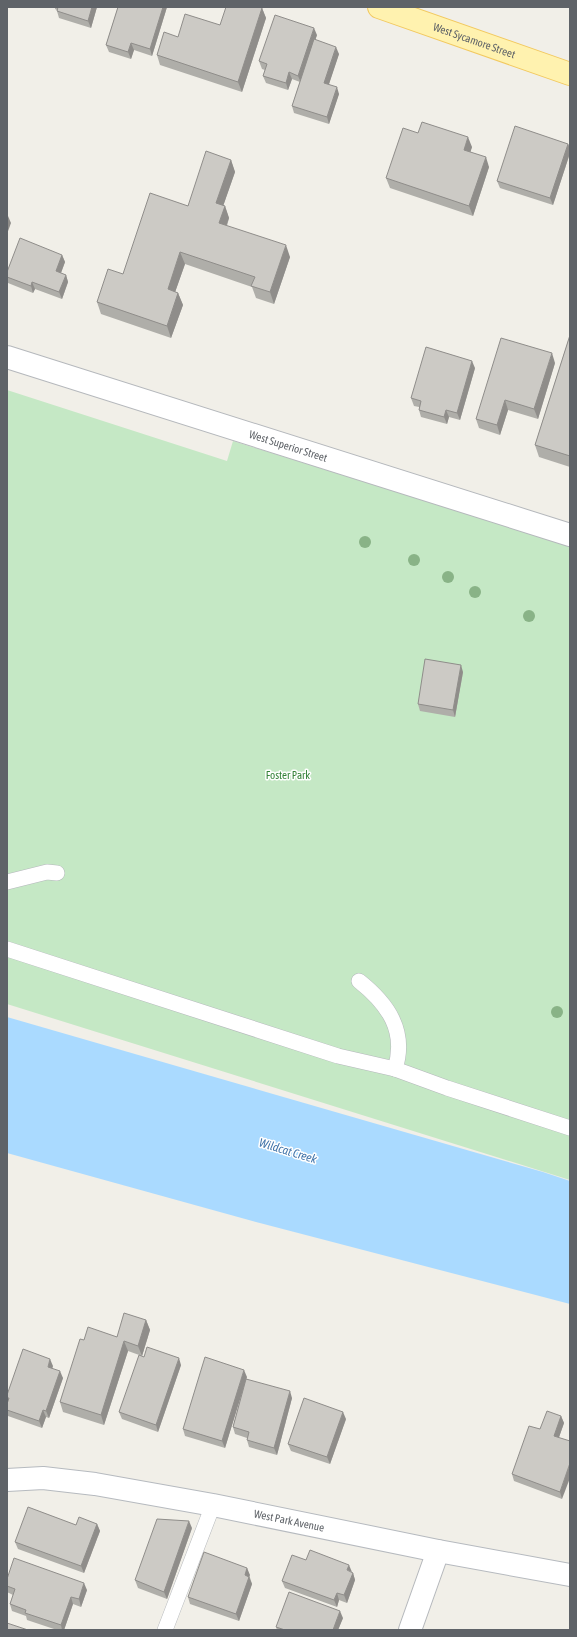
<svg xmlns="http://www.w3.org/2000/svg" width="577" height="1637" viewBox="0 0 577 1637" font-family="'Asap Condensed',sans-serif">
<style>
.green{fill:#c5e8c5}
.water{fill:#aadaff}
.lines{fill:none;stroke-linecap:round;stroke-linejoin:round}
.lane-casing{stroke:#b5b8bc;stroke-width:16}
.street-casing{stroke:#b5b8bc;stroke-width:24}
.secondary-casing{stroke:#b6babf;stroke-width:24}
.primary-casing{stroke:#f2c960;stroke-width:24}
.lane{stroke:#fff;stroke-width:15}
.street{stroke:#fff;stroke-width:22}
.secondary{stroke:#fff;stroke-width:22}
.primary{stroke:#fff2af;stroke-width:22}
.tree{fill:#89b387}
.wall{fill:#afaea9}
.shaded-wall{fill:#8f8d8a}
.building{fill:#cccac5;stroke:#8f8d8a}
.labels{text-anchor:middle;stroke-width:3;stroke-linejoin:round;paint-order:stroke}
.street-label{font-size:11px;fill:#5f6368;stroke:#fff}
.park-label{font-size:11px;fill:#348238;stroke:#fff}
.water-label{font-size:12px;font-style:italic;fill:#4174aa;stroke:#fff}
</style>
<rect width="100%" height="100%" fill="#f1efe8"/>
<path class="green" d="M7,390L227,461L233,441L570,546V1180L7,1004Z"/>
<path class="water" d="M7,1017L543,1172L570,1181V1304L256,1222L7,1153Z"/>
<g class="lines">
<g class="lane-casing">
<g id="lane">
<path d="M7,882L47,872L57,873"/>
<path d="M7,949L338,1056L395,1069L447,1088L570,1128"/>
<path d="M359,981C388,1004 407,1031 395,1069"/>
<path d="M165,1630L213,1505"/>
</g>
</g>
<g class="street-casing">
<g id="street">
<path id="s1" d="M7,357L570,535"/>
<path d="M410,1630L438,1551"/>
</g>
</g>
<g class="secondary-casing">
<g id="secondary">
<path id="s2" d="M7,1480L43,1478L95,1484L213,1505L438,1551L570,1575"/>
</g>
</g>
<g class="primary-casing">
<g id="primary">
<path id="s3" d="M379,7L570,74"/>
</g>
</g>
<use href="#lane" class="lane"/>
<use href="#street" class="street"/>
<use href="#secondary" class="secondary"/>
<use href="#primary" class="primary"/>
</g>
<g class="tree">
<circle cx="365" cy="542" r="6"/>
<circle cx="414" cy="560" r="6"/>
<circle cx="448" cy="577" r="6"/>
<circle cx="475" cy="592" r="6"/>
<circle cx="529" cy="616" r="6"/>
<circle cx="557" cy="1012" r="6"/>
</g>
<g class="wall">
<path d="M55,7H97L91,28L59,18L57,11V10L55,9Z"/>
<path d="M118,7H167L152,56L134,50L131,59L109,52L106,45Z"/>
<path d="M262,8L266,18L242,92L160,65L157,55L178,37L220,25Z"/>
<path d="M317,35L315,40L339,54L329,84L339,94L329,124L294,113L292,106L300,82L292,79L288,90L266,83L263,76L265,70L262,69L259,61Z"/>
<path d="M418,133L472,147L470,152L489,167L473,216L390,188L386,178Z"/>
<path d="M568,144L570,148V153L553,205L500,188L497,181Z"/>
<path d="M231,160L235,172L223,206H225L229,218L227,226L290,257L274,304L256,298L252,287L185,264L175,292L178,293L183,305L171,338L101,314L97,302Z"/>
<path d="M62,255L65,262L61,273L66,275L68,282L62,299L35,289L33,293L8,283L7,281V272Z"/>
<path d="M570,335V467L539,457L535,445Z"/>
<path d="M555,363L538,419L508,410L500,435L479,428L476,419Z"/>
<path d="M475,368L460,420L449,417L447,424L421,417L419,410V407L414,406L411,398Z"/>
<path d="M463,672L455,717L420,711L418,704Z"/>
<path d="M146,1320L150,1330L142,1356L128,1351L104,1425L63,1412L60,1402L84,1340L117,1337Z"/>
<path d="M144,1357L181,1365L158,1432L122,1419L119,1412Z"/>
<path d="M53,1366L52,1369L63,1378L49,1418L46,1417L42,1428L8,1416L7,1413V1404L8,1402L7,1400V1395Z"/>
<path d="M247,1377L246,1379L292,1398L277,1455L249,1447L247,1440V1438L235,1434L233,1427L245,1381L225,1448L185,1436L183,1429Z"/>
<path d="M561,1416L564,1423L559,1437L562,1499L514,1481L512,1474L540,1429Z"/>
<path d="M346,1419L330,1464L291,1451L288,1444Z"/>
<path d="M97,1524L100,1531L84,1573L18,1549L15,1542L76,1525Z"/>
<path d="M192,1528L167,1599L138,1588L135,1580Z"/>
<path d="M306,1560L353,1573L355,1580L347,1603L339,1600L337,1607L285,1588L282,1581Z"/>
<path d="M247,1568L252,1584L239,1621L190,1604L188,1597Z"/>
<path d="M7,1579L87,1590L81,1607L73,1604L64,1630H57L27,1620L26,1616L12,1611L10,1604L13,1595L7,1592Z"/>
<path d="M343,1618L338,1630H277L276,1627Z"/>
</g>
<g class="shaded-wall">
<path d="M92,7H97L91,28L88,21Z"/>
<path d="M163,7H167L152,56L150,49Z"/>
<path d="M262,8L266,18L242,92L238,82Z"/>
<path d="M314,28L317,35L301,83L298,76Z"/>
<path d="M131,43L134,50L131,59L128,52Z"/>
<path d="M336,47L339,54L327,90L324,83Z"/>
<path d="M289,72L292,79L288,90L286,83Z"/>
<path d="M337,87L339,94L329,124L327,117Z"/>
<path d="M468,137L472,147L468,160L464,150Z"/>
<path d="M568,144L570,148V153L553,205L550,198Z"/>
<path d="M486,157L489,167L473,216L469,206Z"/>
<path d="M231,160L235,172L220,215L216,203Z"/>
<path d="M225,206L229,218L223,235L219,223Z"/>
<path d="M8,216L11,223L7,234V219Z"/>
<path d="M286,245L290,257L274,304L270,292Z"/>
<path d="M180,252L185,264L172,301L168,289Z"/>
<path d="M62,255L65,262L59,278L56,271Z"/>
<path d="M66,275L68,282L62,299L59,292Z"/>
<path d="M32,282L35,289L33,293L31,286Z"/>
<path d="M178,293L183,305L171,338L167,326Z"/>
<path d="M552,353L555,363L538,419L534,409Z"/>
<path d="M472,361L475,368L460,420L457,413Z"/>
<path d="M505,400L508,410L500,435L497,425Z"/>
<path d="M446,410L449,417L447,424L444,417Z"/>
<path d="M461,665L463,672L455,717L453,710Z"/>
<path d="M146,1320L150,1330L142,1356L138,1346Z"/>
<path d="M124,1341L128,1351L104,1425L101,1415Z"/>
<path d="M179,1358L181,1365L158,1432L156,1425Z"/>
<path d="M50,1359L53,1366L50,1374L48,1367Z"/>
<path d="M244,1370L247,1377L225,1448L222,1441Z"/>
<path d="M60,1371L63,1378L49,1418L46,1411Z"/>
<path d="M290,1391L292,1398L277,1455L274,1448Z"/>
<path d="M43,1410L46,1417L42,1428L39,1421Z"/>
<path d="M343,1412L346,1419L330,1464L327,1457Z"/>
<path d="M561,1416L564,1423L557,1443L554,1436Z"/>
<path d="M570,1463V1478L562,1499L560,1492Z"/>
<path d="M189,1521L192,1528L167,1599L164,1592Z"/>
<path d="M97,1524L100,1531L84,1573L81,1566Z"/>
<path d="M349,1565L352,1572L347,1570Z"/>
<path d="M247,1568L250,1575L247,1582L245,1575Z"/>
<path d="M353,1573L355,1580L347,1603L344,1595Z"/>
<path d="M249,1577L252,1584L239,1621L236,1614Z"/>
<path d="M84,1583L87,1590L81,1607L79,1599Z"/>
<path d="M337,1593L339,1600L337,1607L334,1600Z"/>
<path d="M71,1597L73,1604L64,1630H62L61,1625Z"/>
<path d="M340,1611L343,1618L338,1630H333Z"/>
</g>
<g class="building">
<path d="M58,7H92L88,21L57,11Z"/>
<path d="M118,7H163L150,49L131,43L128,52L106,45Z"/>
<path d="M226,7H260L262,8L238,82L157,55L164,32L178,37L185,14L220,25Z"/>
<path d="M275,15L314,28L298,76L289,72L286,83L263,76L267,64L259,61Z"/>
<path d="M314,39L336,47L324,83L337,87L327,117L292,106Z"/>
<path d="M422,122L468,137L464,150L486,157L469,206L386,178L403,128L418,133Z"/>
<path d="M515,126L568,144L550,198L497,181Z"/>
<path d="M206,151L231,160L216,203L225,206L219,223L286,245L270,292L251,286L255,277L180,252L168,289L178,293L167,326L97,302L108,269L123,274L150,193L188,206Z"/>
<path d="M20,238L62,255L56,271L66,275L59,292L32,282L31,286L7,277V272Z"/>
<path d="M570,335V456L535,445Z"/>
<path d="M501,338L552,353L534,409L505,400L497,425L476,419Z"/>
<path d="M426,347L472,361L457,413L446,410L444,417L419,410L421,401L411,398Z"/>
<path d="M425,659L461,665L453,710L418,704Z"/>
<path d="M124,1313L146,1320L138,1346L124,1341L101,1415L60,1402L80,1339L84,1340L88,1327L117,1337Z"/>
<path d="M147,1347L179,1358L156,1425L119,1412L139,1355L144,1357Z"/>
<path d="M23,1349L50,1359L48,1367L60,1371L46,1411L43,1410L39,1421L7,1410V1404L9,1398H7V1395Z"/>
<path d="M205,1357L244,1370L222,1441L183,1429Z"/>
<path d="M246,1379L290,1391L274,1448L247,1440L249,1432L233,1427Z"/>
<path d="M304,1398L343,1412L327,1457L288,1444Z"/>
<path d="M547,1411L561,1416L554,1436L570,1441V1463L560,1492L512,1474L529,1426L540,1429Z"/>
<path d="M28,1507L76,1525L79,1517L97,1524L81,1566L15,1542Z"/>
<path d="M157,1519L189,1521L164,1592L135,1580Z"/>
<path d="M310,1550L349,1565L347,1570L353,1573L344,1595L337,1593L334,1600L282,1581L292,1555L306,1560Z"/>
<path d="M204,1552L247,1568L245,1575L249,1577L236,1614L188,1597Z"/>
<path d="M14,1558L84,1583L79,1599L71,1597L61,1625L25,1613L26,1610L10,1604L15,1589L7,1586V1579Z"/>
<path d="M289,1592L340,1611L333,1630H285L276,1627Z"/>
<path d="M7,1623L28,1630H7Z"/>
</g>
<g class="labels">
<g class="street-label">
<text dy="4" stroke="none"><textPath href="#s3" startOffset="101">West Sycamore Street</textPath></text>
<text dy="4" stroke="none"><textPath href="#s1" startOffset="295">West Superior Street</textPath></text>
<text dy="4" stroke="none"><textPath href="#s2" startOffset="286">West Park Avenue</textPath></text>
</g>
<g class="park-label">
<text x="288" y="779">Foster Park</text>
</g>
<g class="water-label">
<text transform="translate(288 1151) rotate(17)" y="4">Wildcat Creek</text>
</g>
</g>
<rect width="577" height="1637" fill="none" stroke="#5f6368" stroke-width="16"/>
</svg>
